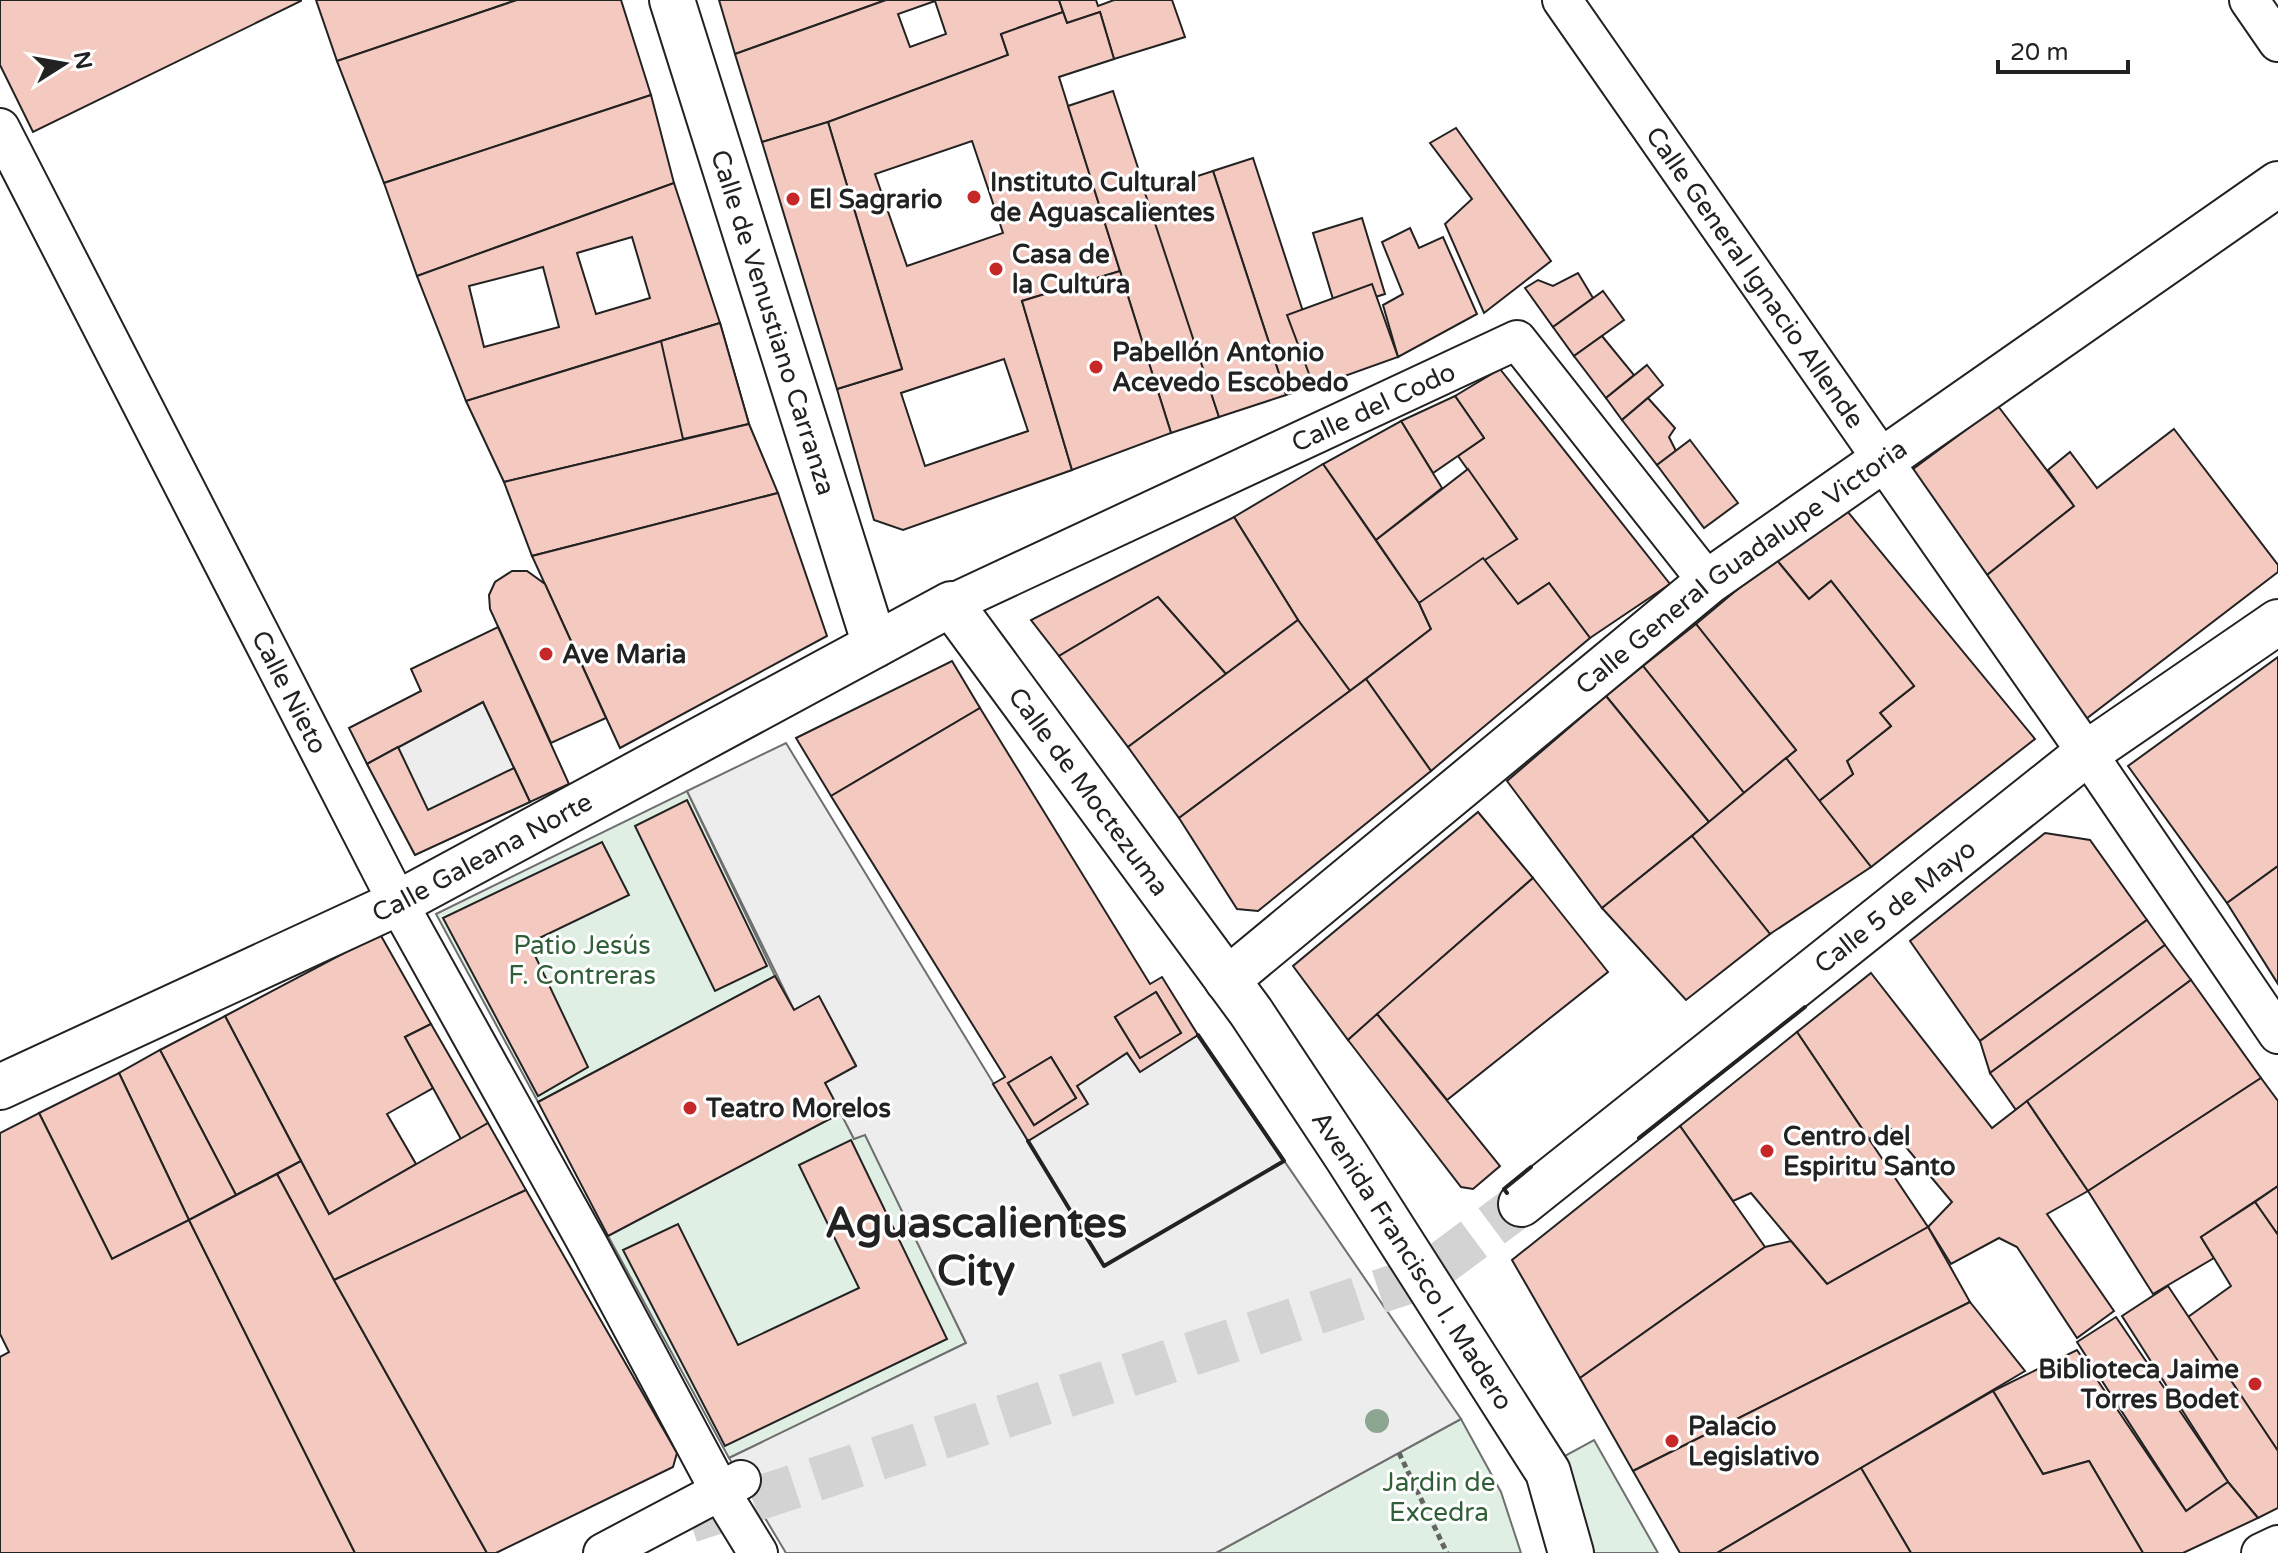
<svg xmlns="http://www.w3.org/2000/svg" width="2278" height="1553" viewBox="0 0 2278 1553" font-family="'Varela Round',sans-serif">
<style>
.green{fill:#e0efe3;stroke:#6f6f6f;stroke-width:2}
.parking{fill:#ededed;stroke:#6f6f6f;stroke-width:2}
.building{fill:#f3c9c0;stroke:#222;stroke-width:2;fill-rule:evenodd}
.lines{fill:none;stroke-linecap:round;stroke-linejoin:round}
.secondary-tunnel{stroke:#d3d3d3;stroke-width:44;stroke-dasharray:44 22;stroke-linecap:butt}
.street-casing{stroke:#222;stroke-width:42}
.secondary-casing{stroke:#222;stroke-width:48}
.path{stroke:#646464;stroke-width:5;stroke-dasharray:6 4;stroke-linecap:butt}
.street{stroke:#fff;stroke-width:38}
.secondary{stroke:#fff;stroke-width:44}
.wall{stroke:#222;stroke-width:4}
.tree{fill:#8da692}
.poi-dot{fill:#c62828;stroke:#fff;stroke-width:3}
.labels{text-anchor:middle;stroke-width:6;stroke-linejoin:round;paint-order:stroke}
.poi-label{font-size:26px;font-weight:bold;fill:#222;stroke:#fff;text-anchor:start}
.street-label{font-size:26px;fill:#222;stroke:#fff}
.park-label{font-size:26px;fill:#2f5e38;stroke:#fff}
.town-label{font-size:42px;font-weight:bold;fill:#222;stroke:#fff}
</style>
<rect width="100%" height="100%" fill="#fff"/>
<g class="green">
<path d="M687,791L775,976L538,1102L436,914Z"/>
<path d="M841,1113L854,1139L865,1134L966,1343L729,1458L608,1236Z"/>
<path d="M1461,1419L1501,1492L1521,1553H1216Z"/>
<path d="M1594,1440L1658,1553H1589L1561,1458Z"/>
</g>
<g class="parking">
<path d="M483,702L530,802L415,855L367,764Z"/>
<path d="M786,743L1028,1140L1087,1103L1077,1086L1127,1053L1140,1072L1198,1035L1461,1419L1216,1553H786L729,1458L966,1343L865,1135L854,1139L825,1083L856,1065L819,997L794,1010L687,791Z"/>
</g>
<g class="building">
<path d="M0,0H301V1L33,132L0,65Z"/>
<path d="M316,0H517L337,61Z"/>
<path d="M517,0H621L651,95L384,183L337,61Z"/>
<path d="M719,0H886L735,54Z"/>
<path d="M886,0H1059L1063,12L1001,34L1008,55L828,122L762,142L735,54ZM935,1L946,34L910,47L898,14Z"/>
<path d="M1059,0H1096L1098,6L1114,0H1172L1185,37L1114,59L1100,12L1067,23Z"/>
<path d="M1063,12L1067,23L1100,12L1114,59L1059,77L1120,271L1022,301L1072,470L903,530L874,520L837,389L902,369L828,122L1008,55L1001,34ZM972,141L1003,233L907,266L875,174ZM1004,359L1028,431L925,466L901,393Z"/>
<path d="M1113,91L1219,417L1171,433L1068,106Z"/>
<path d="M651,95L674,183L417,276L384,183Z"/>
<path d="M828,122L902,369L837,389L762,142Z"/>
<path d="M1456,128L1551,261L1484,313L1445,224L1472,199L1430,143Z"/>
<path d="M1253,158L1326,382L1286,395L1213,171Z"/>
<path d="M1213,171L1286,395L1219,417L1145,193Z"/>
<path d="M674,183L720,323L466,401L417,276ZM632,237L650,298L596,314L577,253ZM543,267L559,327L484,347L469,286Z"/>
<path d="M1362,218L1385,294L1336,309L1313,233Z"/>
<path d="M1410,228L1419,248L1443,237L1477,314L1398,357L1383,305L1403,294L1382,242Z"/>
<path d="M1120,271L1171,433L1072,470L1022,301Z"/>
<path d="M1578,273L1593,298L1553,327L1525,288L1538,280L1553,286Z"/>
<path d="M1372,284L1398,357L1314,387L1287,315Z"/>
<path d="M1603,291L1624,320L1574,356L1553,327Z"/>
<path d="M720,323L749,424L504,482L466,401Z"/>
<path d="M720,323L749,424L683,439L661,341Z"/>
<path d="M1602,336L1634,375L1606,398L1574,356Z"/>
<path d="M1647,365L1663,385L1622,420L1606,398Z"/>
<path d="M1500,369L1670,584L1590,638L1549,583L1518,604L1483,558L1517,539L1458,456L1484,438L1455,396Z"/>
<path d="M1455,396L1484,438L1433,473L1401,421Z"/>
<path d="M1648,398L1675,428L1669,437L1676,451L1657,465L1622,420Z"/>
<path d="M1998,406L2074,506L1982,579L1905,475Z"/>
<path d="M1401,421L1442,488L1376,540L1323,464Z"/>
<path d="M749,424L778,493L532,556L504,482Z"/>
<path d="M2174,429L2278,565V572L2082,722L1982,579L2074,506L2048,470L2070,452L2097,488Z"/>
<path d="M1690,440L1738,503L1704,528L1657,465Z"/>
<path d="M1323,464L1419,603L1431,629L1350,691L1298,620L1234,517Z"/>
<path d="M1468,469L1517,539L1419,603L1376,540Z"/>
<path d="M778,493L827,636L620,748L532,556Z"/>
<path d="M1843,506L2035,739L1871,867L1819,801L1853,774L1847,761L1891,726L1880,713L1914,686L1831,581L1809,599L1775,558Z"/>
<path d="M1234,517L1298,620L1226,674L1158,597L1059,656L1031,620Z"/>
<path d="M1483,558L1518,604L1549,583L1590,638L1431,771L1366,679L1431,629L1419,603Z"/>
<path d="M1775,558L1809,599L1831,581L1914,686L1880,713L1891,726L1847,761L1853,774L1819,801L1786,758L1796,750L1696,624Z"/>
<path d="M512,571H527L545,584L606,718L551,743L490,609L489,595L495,582Z"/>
<path d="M1158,597L1226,674L1128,747L1059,656Z"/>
<path d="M1298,620L1350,691L1179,818L1128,747Z"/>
<path d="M1696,624L1796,750L1744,793L1643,666Z"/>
<path d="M498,627L569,784L530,802L483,702L367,764L349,728L421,691L411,669Z"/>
<path d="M2278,657V866L2227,903L2128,766Z"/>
<path d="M952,661L980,708L831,796L796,738Z"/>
<path d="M1643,666L1744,793L1709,822L1606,696Z"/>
<path d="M1366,679L1431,771L1258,911L1237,909L1179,818Z"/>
<path d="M1606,696L1709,822L1602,908L1507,781Z"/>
<path d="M980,708L1150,984L1162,977L1198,1035L1140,1072L1127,1053L1077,1086L1088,1104L1028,1141L993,1084L1005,1077L831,796ZM1156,992L1181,1033L1140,1058L1115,1017ZM1051,1057L1076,1098L1034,1125L1008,1083Z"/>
<path d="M398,747L428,810L514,768L530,802L415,855L367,764Z"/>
<path d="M1786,758L1871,867L1770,934L1692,836Z"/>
<path d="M687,800L767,966L715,991L635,826Z"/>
<path d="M1478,812L1533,878L1348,1040L1293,966Z"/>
<path d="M2045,833L2090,840L2147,920L1980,1041L1910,941Z"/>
<path d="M1692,836L1770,934L1686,1000L1602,908Z"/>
<path d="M602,842L629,895L529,943L588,1067L538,1096L443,918Z"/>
<path d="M2278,866V984L2227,903Z"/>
<path d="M1533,878L1608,972L1447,1100L1377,1014Z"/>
<path d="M2147,920L2165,945L1990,1073L1980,1041Z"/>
<path d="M380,934L431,1024L405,1037L433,1088L387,1114L416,1164L329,1214L225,1016Z"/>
<path d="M2165,945L2191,980L2016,1110L1990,1073Z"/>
<path d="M1871,973L1992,1128L2027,1101L2088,1191L2047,1214L2114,1311L2077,1338L2017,1247L1999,1238L1951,1264L1928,1227L1952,1202L1890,1128L1869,1139L1797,1032Z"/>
<path d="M775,976L794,1010L819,996L856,1066L825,1083L841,1113L608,1236L538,1102Z"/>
<path d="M2191,980L2261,1078L2088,1191L2027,1101Z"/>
<path d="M1156,992L1181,1033L1140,1058L1115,1017Z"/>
<path d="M1377,1014L1500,1166L1473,1189L1461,1187L1348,1040Z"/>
<path d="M225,1016L301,1161L236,1195L160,1050Z"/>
<path d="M431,1024L488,1123L461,1139L405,1037Z"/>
<path d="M1797,1032L1928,1227L1827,1284L1751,1193L1733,1201L1680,1126Z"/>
<path d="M160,1050L236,1195L189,1220L119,1073Z"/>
<path d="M1051,1057L1076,1098L1034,1125L1008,1083Z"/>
<path d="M119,1073L189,1220L112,1259L39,1113Z"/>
<path d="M2261,1078L2278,1101V1186L2201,1237L2214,1258L2153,1294L2088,1191Z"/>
<path d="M39,1113L112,1259L189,1220L355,1553H0V1357L9,1352L0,1334V1133Z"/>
<path d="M488,1123L526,1190L334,1280L277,1174L301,1161L329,1214Z"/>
<path d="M1680,1126L1765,1247L1580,1378L1512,1260Z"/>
<path d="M851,1140L947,1339L725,1446L623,1250L678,1224L738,1345L859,1288L799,1165Z"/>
<path d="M277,1174L334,1280L487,1553H355L189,1220Z"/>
<path d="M2278,1186V1235L2255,1202Z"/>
<path d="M526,1190L677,1453L673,1467L496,1553H487L334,1280Z"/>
<path d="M2255,1202L2278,1235V1451L2188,1317L2231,1286L2201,1237Z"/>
<path d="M1928,1227L1970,1302L1633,1471L1580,1378L1765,1247L1791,1241L1827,1284Z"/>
<path d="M2168,1286L2278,1451V1508L2258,1518L2228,1482L2122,1316Z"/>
<path d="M1970,1302L2025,1371L1717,1553H1680L1633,1471Z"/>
<path d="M2116,1317L2228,1482L2186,1511L2077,1342Z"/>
<path d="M2077,1350L2186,1511L2228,1482L2258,1518L2183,1553H2143L2089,1461L2043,1474L1993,1391Z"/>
<path d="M1993,1391L2043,1474L2089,1461L2143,1553H1911L1861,1468Z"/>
<path d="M1861,1468L1911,1553H1717Z"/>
</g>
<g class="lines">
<path class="secondary-tunnel" d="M690,1521L1423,1277L1521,1204"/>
<g class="street-casing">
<g id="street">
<path id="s1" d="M1562,0L2087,753L2278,1034"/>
<path d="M2249,0L2278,42"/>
<path id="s2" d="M0,128L398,903L590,1248L720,1491L758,1553"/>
<path id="s3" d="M951,604L1517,340L1708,582"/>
<path d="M603,1553L741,1480"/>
<path d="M2261,1553L2278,1545"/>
</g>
</g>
<g class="secondary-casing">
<g id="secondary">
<path id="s4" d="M672,0L875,645"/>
<path id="s5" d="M1227,980L1708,582L2278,184"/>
<path id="s6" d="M0,1087L398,903L951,604L1251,1012L1347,1157L1548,1472L1571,1553"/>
<path id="s7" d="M1521,1204L2087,753L2278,622"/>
</g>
</g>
<path class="path" d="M1399,1453L1447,1553"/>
<use href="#street" class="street"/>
<use href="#secondary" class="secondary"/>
<g class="wall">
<path d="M1639,1138L1805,1007"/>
<path d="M1028,1141L1104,1266L1284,1161L1198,1035"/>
<path d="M1507,1193L1504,1189L1531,1167"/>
</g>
</g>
<circle class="tree" cx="1377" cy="1421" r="12"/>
<g class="poi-dot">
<circle cx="974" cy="197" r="8"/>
<circle cx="793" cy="199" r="8"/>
<circle cx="996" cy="269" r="8"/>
<circle cx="1096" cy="367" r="8"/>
<circle cx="546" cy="654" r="8"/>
<circle cx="690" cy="1108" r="8"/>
<circle cx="1767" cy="1151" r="8"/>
<circle cx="2255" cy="1384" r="8"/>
<circle cx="1672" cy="1441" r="8"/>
</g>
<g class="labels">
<g class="poi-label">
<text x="990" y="191">Instituto Cultural<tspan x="990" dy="30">de Aguascalientes</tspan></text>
<text x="809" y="208">El Sagrario</text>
<text x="1012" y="263">Casa de<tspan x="1012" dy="30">la Cultura</tspan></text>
<text x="1112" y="361">Pabellón Antonio<tspan x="1112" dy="30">Acevedo Escobedo</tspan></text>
<text x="562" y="663">Ave Maria</text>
<text x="706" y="1117">Teatro Morelos</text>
<text x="1783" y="1145">Centro del<tspan x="1783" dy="30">Espiritu Santo</tspan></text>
<text x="2239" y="1378" text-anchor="end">Biblioteca Jaime<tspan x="2239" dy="30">Torres Bodet</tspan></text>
<text x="1688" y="1435">Palacio<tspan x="1688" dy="30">Legislativo</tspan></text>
</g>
<g class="street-label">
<text dy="9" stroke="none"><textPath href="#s1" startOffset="338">Calle General Ignacio Allende</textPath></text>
<text dy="9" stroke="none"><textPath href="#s4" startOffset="338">Calle de Venustiano Carranza</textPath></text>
<text dy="9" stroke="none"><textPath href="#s3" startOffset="466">Calle del Codo</textPath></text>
<text dy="9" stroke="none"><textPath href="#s5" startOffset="660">Calle General Guadalupe Victoria</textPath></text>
<text dy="9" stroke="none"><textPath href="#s2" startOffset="634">Calle Nieto</textPath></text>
<text dy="9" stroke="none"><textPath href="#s6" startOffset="1300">Calle de Moctezuma</textPath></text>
<text dy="9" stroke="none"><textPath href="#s6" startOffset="534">Calle Galeana Norte</textPath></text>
<text dy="9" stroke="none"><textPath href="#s7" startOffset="478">Calle 5 de Mayo</textPath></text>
<text dy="9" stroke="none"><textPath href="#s6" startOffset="1870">Avenida Francisco I. Madero</textPath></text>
</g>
<g class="park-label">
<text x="582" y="954">Patio Jesús<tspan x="582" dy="30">F. Contreras</tspan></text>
<text x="1439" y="1491">Jardin de<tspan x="1439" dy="30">Excedra</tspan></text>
</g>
<g class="town-label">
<text x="976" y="1237">Aguascalientes<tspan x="976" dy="48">City</tspan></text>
</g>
</g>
<g transform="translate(64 64) rotate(79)" stroke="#ffffff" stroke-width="6" paint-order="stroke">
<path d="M0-6L14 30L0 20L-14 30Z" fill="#222222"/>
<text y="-12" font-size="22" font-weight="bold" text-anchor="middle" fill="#222222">N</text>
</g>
<path d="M1998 60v12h130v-12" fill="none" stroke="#222222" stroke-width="4"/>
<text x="2010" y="60" font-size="24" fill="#222222" stroke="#ffffff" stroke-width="6" paint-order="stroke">20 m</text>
</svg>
